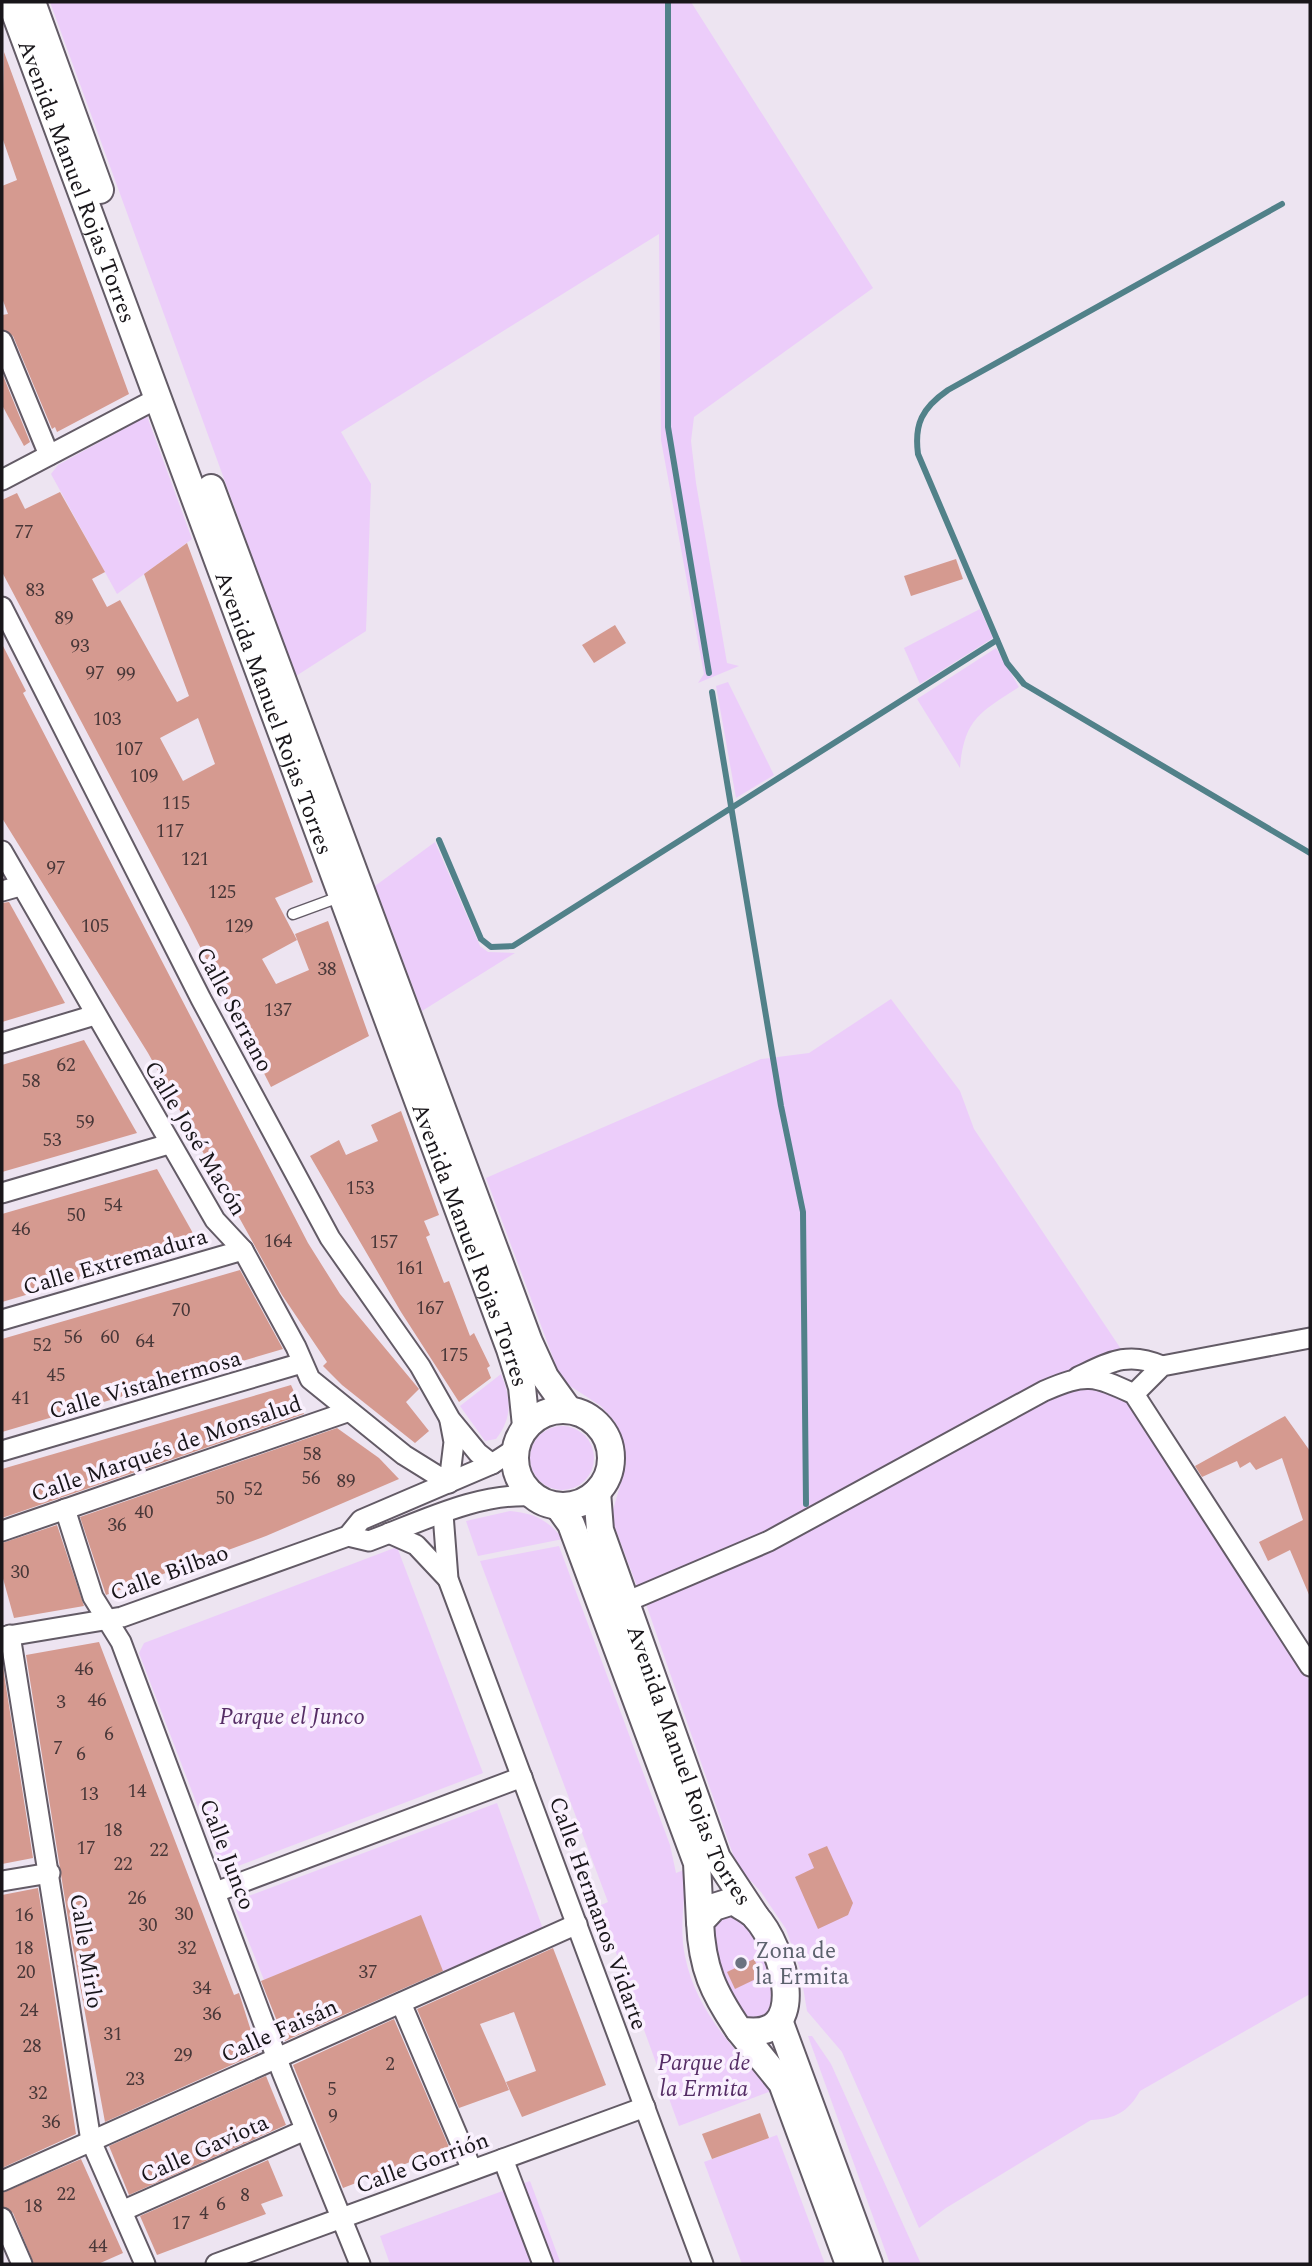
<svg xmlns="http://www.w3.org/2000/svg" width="1312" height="2266" viewBox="0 0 1312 2266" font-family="Spectral,serif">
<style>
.green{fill:#eccdfa}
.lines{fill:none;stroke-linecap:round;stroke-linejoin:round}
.stream{stroke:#518189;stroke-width:6}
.building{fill:#d59a90;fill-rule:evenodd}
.lane-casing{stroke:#635b66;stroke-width:13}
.street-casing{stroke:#635b66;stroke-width:23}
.secondary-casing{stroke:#635b66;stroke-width:30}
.lane{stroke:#fff;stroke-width:10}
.street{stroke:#fff;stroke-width:19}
.secondary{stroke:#fff;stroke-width:26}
.worship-dot{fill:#6b7280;stroke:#faf1fe;stroke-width:2.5}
.labels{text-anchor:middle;stroke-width:7;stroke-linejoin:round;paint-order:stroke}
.number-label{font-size:19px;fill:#483738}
.street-label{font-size:23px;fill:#19161a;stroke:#faf1fe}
.park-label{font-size:23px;font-style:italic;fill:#552d65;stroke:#faf1fe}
.worship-label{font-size:23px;fill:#5b616d;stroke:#faf1fe;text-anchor:start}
</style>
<rect width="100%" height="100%" fill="#ede4f1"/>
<g class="green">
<path d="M50,2H691L873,288L694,417L691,441L696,483L727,663L739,666L698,683L704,674L661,440L659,234L341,432L371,484L366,631L296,676Z"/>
<path d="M147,416L192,539L117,594L51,474L58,465Z"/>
<path d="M980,609L993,638L920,684L904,648Z"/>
<path d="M996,648L1019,687C980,712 964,719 960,768L917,699Z"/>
<path d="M728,682L774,775L736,798L716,686Z"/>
<path d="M435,842L480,946L488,952L515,953L422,1011L375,886Z"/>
<path d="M891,999L960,1091L974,1129L1121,1349L1061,1374L764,1535L638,1589L611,1517L626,1465L624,1443L615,1422L601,1406L570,1386L558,1371L486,1178L761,1059L809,1053Z"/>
<path d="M501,1374C511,1398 513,1417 496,1439L485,1441L460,1406Z"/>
<path d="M1086,1386C1110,1390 1123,1397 1140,1415L1310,1682V1994L1140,2091C1128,2112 1115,2119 1091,2120L946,2208L919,2228L842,2052L807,2011L800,1969L786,1929L761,1892L737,1866L646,1604L773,1551L1065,1392Z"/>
<circle cx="562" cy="1458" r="32"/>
<path d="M510,1511C534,1513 548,1520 563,1539L478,1556L466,1521Z"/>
<path d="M559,1546L670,1845L676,1873L686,1869C685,1897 679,1929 685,1956C695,2009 736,2054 774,2090L679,2126L599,1906L608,1902L480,1561Z"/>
<path d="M397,1547L483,1773L230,1869L219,1862L139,1653L144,1643Z"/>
<path d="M497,1803L543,1929L443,1972L421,1916L264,1980L236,1910L243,1898Z"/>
<path d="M729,1914C764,1925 783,1988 766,2018H748L735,2006L720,1979L712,1928L716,1920Z"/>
<path d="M808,2036H812L831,2064L921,2264H890Z"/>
<path d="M777,2135L825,2264H742L704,2162Z"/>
<path d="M530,2181L561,2264H390L380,2236Z"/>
</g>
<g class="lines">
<g class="stream">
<path d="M668,2V427L709,673"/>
<path d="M1282,204L948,390C922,408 914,424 918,454L1007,663L1024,684L1310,853"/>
<path d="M712,692L781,1106L803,1212L806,1504"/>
<path d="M439,840L481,939L491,947L513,946L997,640"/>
</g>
</g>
<g class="building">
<path d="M4,52L129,394L57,432L55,427L52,429L13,336L2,329V315L8,314L2,298V186L17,180L2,137Z"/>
<path d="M2,373L30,442L24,446L2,405Z"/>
<path d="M60,492L105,572L92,579L107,607L120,600L177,702L189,696L144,574L187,543L313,882L275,898L297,940L262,959L276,984L309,970L295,934L328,921L369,1036L271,1087L188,923L2,572V500L17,493L25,509ZM198,718L215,764L183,781L160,738Z"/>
<path d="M956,559L963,579L911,596L904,576Z"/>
<path d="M615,625L626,643L594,663L582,645Z"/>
<path d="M2,644L26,691L23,693L308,1243L340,1294L419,1389L406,1402L429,1431L415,1443L342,1385L323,1366L327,1362L282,1295L148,1053L2,818Z"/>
<path d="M9,902L65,1003L2,1022V903Z"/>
<path d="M84,1040L137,1133L2,1172V1065Z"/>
<path d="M401,1111L439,1215L424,1221L430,1235L426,1237L444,1283L449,1281L470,1336L474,1333L490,1366L487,1368L491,1378L459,1402L401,1312L310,1156L339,1140L346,1155L378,1141L371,1125Z"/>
<path d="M157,1169L199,1244L2,1302V1214Z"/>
<path d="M240,1270L283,1349L2,1432V1339Z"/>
<path d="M291,1385L304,1414L2,1518V1469Z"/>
<path d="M1285,1416L1310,1451V1597L1290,1550L1268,1561L1259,1542L1303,1520L1282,1458L1256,1470L1250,1462L1240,1468L1237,1461L1202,1477L1195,1466Z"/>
<path d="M337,1428L379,1458L399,1479L266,1536L106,1595L80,1517Z"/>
<path d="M57,1525L84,1606L14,1618L2,1575V1543Z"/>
<path d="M99,1642L234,1995L239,1993L258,2053L105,2122L70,1931L26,1655Z"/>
<path d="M2,1661L33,1858L2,1864Z"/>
<path d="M827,1846L853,1903L848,1915L818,1929L795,1877L814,1868L808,1854Z"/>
<path d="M38,1888L76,2134L2,2168V1895Z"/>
<path d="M421,1915L443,1971L285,2041L261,1981Z"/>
<path d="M553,1948L606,2085L522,2117L506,2082L536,2071L514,2012L480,2024L509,2090L459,2108L417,2009Z"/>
<path d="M754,1959L762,1976L735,1989L727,1972Z"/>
<path d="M394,2019L449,2147L343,2188L293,2065Z"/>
<path d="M266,2076L286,2125L129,2195L109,2146Z"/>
<path d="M760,2113L769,2138L712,2159L702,2134Z"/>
<path d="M81,2159L123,2253L98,2264H34L13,2213L2,2206V2193Z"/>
<path d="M268,2160L283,2196L261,2204L266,2214L157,2255L140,2216Z"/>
</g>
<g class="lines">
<g class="lane-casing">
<path id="lane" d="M293,914L342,896"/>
</g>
<g class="street-casing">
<g id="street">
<path d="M2,341L49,455"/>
<path d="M2,480L158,398"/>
<path d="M2,607L201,999L330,1238L420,1366L450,1419L478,1453L492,1464"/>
<path d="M2,851L215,1220L243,1250L296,1347L310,1379L404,1455L449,1483L454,1442L450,1421"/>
<path d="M2,891L20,886"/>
<path d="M2,1043L95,1015"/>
<path d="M2,1193L169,1144"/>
<path d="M2,1320L243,1250"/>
<path d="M1078,1377C1110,1362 1128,1351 1162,1366"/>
<path d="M1134,1394L1162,1366L1310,1338"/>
<path d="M2,1451L302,1363"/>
<path d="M65,1509L93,1597L121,1642L282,2072L360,2264"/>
<path d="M443,1514L448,1579L703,2264"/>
<path d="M2,1531L347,1412"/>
<path d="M389,1533L416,1545L448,1579"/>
<path d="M348,1536L369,1541C421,1522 478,1492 534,1496"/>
<path d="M626,1602L769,1541L1044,1391C1086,1373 1093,1375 1134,1394L1310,1666"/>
<path d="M10,1635L91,2141L145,2264"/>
<path d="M2,1637L122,1617L348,1536L361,1520L492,1464L515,1449"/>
<path d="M2,1881L50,1873"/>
<path d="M216,1892L522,1777"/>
<path d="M401,2003L472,2170"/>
<path d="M503,2159L543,2264"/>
<path d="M2,2181L577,1924"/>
<path d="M122,2211L305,2130"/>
<path d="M2,2218L22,2264"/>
<path d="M216,2264L645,2107"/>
</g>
</g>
<g class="secondary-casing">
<g id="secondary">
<path id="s1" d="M11,2L510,1349L522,1387L526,1426"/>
<path d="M32,2L100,190"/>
<path d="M211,488L529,1342L545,1377L568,1409"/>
<circle cx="563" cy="1458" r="48"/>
<path id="s2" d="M597,1492L600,1530L717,1858L756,1917"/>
<path d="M558,1506L571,1524L697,1863L700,1922"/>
<path d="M733,1901C740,1906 750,1910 755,1916C784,1947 813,2045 739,2030C713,1992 702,1968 700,1922L714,1907Z"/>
<path d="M780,2023L869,2264"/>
<path d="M739,2030L782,2083L849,2264"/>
</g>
</g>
<use href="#lane" class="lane"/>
<use href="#street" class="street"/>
<use href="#secondary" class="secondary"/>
</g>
<circle class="worship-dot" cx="741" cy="1963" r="7"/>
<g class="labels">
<g class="number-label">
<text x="24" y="538">77</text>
<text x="35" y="596">83</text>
<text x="64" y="624">89</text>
<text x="80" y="652">93</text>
<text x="95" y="679">97</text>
<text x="126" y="680">99</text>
<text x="107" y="725">103</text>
<text x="129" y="755">107</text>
<text x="144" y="782">109</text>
<text x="176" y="809">115</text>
<text x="170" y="837">117</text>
<text x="195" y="865">121</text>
<text x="56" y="874">97</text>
<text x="222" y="898">125</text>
<text x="95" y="932">105</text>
<text x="239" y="932">129</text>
<text x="327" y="975">38</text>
<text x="278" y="1016">137</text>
<text x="66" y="1071">62</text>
<text x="31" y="1087">58</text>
<text x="85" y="1128">59</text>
<text x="52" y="1146">53</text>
<text x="360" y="1194">153</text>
<text x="113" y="1211">54</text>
<text x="76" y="1221">50</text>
<text x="21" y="1235">46</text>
<text x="278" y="1247">164</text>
<text x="384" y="1248">157</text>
<text x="410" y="1274">161</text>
<text x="430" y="1314">167</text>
<text x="181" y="1316">70</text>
<text x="73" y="1343">56</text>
<text x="110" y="1343">60</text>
<text x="145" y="1347">64</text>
<text x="42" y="1351">52</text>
<text x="454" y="1361">175</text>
<text x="56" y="1381">45</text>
<text x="21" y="1404">41</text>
<text x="312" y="1460">58</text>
<text x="311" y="1484">56</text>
<text x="346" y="1487">89</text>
<text x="253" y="1495">52</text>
<text x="225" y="1504">50</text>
<text x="144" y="1518">40</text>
<text x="117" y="1531">36</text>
<text x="20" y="1578">30</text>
<text x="84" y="1675">46</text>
<text x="97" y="1706">46</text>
<text x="61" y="1708">3</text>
<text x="109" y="1740">6</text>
<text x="58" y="1754">7</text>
<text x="81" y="1760">6</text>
<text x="137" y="1797">14</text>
<text x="89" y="1800">13</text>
<text x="113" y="1836">18</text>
<text x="86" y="1854">17</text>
<text x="159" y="1856">22</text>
<text x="123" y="1870">22</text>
<text x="137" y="1904">26</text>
<text x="184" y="1920">30</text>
<text x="24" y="1921">16</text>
<text x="148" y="1931">30</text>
<text x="24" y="1954">18</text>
<text x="187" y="1954">32</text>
<text x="26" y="1978">20</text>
<text x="368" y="1978">37</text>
<text x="202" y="1994">34</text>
<text x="29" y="2016">24</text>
<text x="212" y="2020">36</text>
<text x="113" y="2040">31</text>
<text x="32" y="2052">28</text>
<text x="183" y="2061">29</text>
<text x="390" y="2070">2</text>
<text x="135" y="2085">23</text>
<text x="332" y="2095">5</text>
<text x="38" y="2099">32</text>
<text x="333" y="2122">9</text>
<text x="51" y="2128">36</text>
<text x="66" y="2200">22</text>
<text x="245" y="2201">8</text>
<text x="221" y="2210">6</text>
<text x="33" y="2212">18</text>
<text x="204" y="2219">4</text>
<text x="181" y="2229">17</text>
<text x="98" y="2252">44</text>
</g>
<g class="street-label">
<text dy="8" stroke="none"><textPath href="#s1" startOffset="191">Avenida Manuel Rojas Torres</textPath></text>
<text dy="8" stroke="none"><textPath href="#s1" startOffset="758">Avenida Manuel Rojas Torres</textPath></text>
<text transform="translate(235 1009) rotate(62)" y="8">Calle Serrano</text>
<text transform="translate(196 1138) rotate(59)" y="8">Calle José Macón</text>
<text dy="8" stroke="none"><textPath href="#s1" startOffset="1325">Avenida Manuel Rojas Torres</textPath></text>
<text transform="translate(115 1261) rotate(-16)" y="8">Calle Extremadura</text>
<text transform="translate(145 1384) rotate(-16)" y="8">Calle Vistahermosa</text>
<text transform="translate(166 1448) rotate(-19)" y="8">Calle Marqués de Monsalud</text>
<text transform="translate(169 1572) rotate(-20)" y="8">Calle Bilbao</text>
<text dy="8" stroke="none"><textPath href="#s2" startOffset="290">Avenida Manuel Rojas Torres</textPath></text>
<text transform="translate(228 1854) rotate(69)" y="8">Calle Junco</text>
<text transform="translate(599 1913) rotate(70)" y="8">Calle Hermanos Vidarte</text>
<text transform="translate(87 1951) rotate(81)" y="8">Calle Mirlo</text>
<text transform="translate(279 2030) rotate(-24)" y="8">Calle Faisán</text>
<text transform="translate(204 2148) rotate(-24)" y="8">Calle Gaviota</text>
<text transform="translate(422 2162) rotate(-20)" y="8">Calle Gorrión</text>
</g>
<g class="park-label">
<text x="292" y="1724">Parque el Junco</text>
<text x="704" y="2070">Parque de<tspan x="704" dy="26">la Ermita</tspan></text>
</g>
<g class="worship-label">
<text x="755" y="1958">Zona de<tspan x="755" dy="26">la Ermita</tspan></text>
</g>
</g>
<rect width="1312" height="2266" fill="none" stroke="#19161a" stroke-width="7"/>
</svg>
